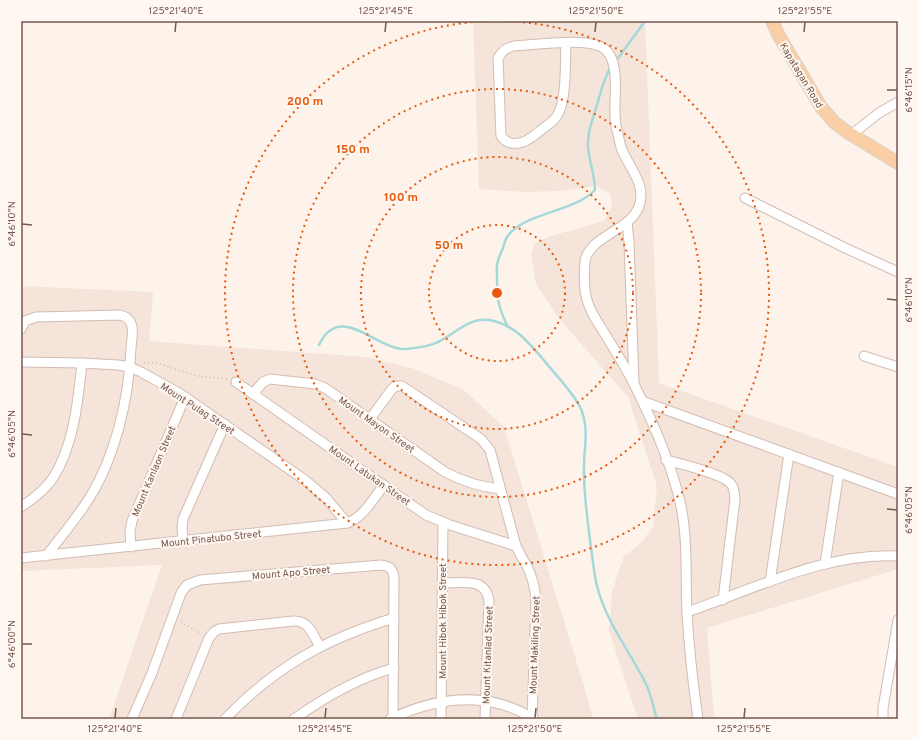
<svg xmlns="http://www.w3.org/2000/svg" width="919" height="740" viewBox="0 0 919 740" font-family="Overpass,sans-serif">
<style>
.residential{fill:#f4e4d9}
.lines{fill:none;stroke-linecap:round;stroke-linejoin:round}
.stream{stroke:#a5d8d9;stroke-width:2.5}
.minor-casing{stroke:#d2bcb2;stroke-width:11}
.major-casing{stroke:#d9d0cd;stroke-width:14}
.path{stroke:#d8b2a5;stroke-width:1.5;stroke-dasharray:1 3;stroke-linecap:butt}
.minor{stroke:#fff;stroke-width:9}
.major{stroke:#facfa5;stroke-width:12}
.ticks{fill:none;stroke:#78574d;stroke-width:1.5}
.ring{fill:none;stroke:#e8590c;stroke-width:2;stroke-dasharray:2 4}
.labels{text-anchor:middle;stroke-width:4;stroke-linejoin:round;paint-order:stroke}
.street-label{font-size:10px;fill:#78574d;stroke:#fff8f2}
.centre{fill:#e8590c;stroke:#fff8f2;stroke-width:2}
.ring-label{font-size:12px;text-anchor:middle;font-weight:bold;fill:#e8590c;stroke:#fff8f2;stroke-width:4;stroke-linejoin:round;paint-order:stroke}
.neatline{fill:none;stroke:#78574d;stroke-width:1.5}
.ticks-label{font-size:10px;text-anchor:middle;fill:#78574d}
</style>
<rect width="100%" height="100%" fill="#fdf3eb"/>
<g class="residential">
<path d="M473,21H645L659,383L898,467V569L707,628L714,719H638L609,631L612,592L624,556L640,544L653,527L657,487L628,397L560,320L536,284L531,256L535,243L551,236L604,221L612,206L610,193L596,186L560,191L524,192L479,189Z"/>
<path d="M21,286L153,292L149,341L366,357L412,368L464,390L504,427L584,686L593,719H109L162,565L21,571Z"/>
</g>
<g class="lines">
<g class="stream">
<path d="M616,61L645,21"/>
<path d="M507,325C497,305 497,296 497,275C496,264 498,259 503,248C504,245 505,240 507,237C524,212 573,213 595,190C595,175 589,162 588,147C587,132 593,119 597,105C600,93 604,81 609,70"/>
<path d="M319,345C340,300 377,351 406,349C417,348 429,347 438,342C457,333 470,315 494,321C515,326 528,342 542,358C553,372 574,393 581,409C590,431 583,451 584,473C584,498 588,523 591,548C593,560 594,574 597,586C606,622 629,650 645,682C651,693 653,707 657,719"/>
</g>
<g class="minor-casing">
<g id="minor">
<path d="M566,43C565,61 567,101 557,116C553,122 546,126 541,130C535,135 529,140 523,142C514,145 507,144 501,136L498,58C502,51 506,48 514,46C534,45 592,36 606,50C620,64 614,96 615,114C615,121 616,128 618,134C619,139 620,145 622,150C629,167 645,183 640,203C634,229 595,234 586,257C584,264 584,282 585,290C587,307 596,320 605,334C615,351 626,367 634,384C651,418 667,454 677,490C689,530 685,572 687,613C689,648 693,684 698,719"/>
<path d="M851,135L879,113L898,102"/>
<path d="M745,198L843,247L898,272"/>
<path d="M627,222L629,242L634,382"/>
<path d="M21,329L25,321L36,317L120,315C137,319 132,335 131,348C129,397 116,455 90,497C77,518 61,537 46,556"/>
<path d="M864,356L898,367"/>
<path d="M21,362L82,363L118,365L130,367L141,372L179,393L305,480L326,498L347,523"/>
<path d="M236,382L426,515L450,525L516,546"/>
<path d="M253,394L263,382L270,379L315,384L325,388L445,472C462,481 481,487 500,489"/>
<path d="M642,401L898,494"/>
<path d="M370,419L392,389L395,386H402L481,439L490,450L516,546C519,553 523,559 527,566C532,576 535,588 536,600L532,718"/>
<path d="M666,460C681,464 723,474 731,484C735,489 734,494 735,499L723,600"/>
<path d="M21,507C33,499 45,490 53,478C74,445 78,401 82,363"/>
<path d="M183,541L182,528L183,519L225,424"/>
<path d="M131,547L130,531L132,521L185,397"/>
<path d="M21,558L347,523C364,517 373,499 384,485"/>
<path d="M825,564L839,472"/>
<path d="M770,582L789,454"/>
<path d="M443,583C462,583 486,577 489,601L485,719"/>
<path d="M687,612C754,589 826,552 898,556"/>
<path d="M132,719L152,673L181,593L187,585L200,580L381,565C390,566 393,569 394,578L393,717"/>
<path d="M176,719L209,638L214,632L219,629L293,621C309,620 313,635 320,647"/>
<path d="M225,719C275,667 325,639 394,618"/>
<path d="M294,719C325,697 357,678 394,668"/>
<path d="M390,719C437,697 488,690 534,719"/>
<path d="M441,719L443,522"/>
<path d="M883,719V708L898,620"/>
</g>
</g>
<g class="major-casing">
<path id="major" d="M772,21L779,36L821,107L834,122L847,132L898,163"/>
</g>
<g class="path">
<path d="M144,363H157L197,376L228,379"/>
<path d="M181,622L202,634"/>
</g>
<use href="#minor" class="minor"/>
<use href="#major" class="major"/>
</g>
<path class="ticks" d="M175,32L176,22M385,32L386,22M595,32L596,22M804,32L805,22M887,90H897M22,224L32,225M887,299L897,300M22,434L32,435M887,509L897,510M22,644H32M115,718L116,708M325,718L326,708M535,718L536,708M744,718L745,708"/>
<g class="ring">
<circle cx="497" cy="293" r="68"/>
<circle cx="497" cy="293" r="136"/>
<circle cx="497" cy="293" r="204"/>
<path d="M499 21A272 272 0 1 1 495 21"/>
</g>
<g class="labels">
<g class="street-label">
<text transform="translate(802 75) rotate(59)" y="4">Kapatagan Road</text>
<text transform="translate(198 408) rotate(33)" y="4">Mount Pulag Street</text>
<text transform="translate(377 424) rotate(35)" y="4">Mount Mayon Street</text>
<text transform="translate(153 471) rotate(-67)" y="4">Mount Kanlaon Street</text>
<text transform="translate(370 475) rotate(35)" y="4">Mount Latukan Street</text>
<text transform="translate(211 538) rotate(-6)" y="4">Mount Pinatubo Street</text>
<text transform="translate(291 572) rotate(-5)" y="4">Mount Apo Street</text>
<text transform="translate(442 621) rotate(-90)" y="4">Mount Hibok Hibok Street</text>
<text transform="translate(534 645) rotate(-88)" y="4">Mount Makiling Street</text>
<text transform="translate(487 655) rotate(-88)" y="4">Mount Kitanlad Street</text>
</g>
</g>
<circle cx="497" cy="293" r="6" class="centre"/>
<g class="ring-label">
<text x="305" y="105">200 m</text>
<text x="353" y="153">150 m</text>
<text x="401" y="201">100 m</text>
<text x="449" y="249">50 m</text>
</g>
<rect width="919" height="740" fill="none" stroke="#fff8f2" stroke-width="44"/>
<rect x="22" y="22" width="875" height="696" class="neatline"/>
<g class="ticks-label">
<text x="176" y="14">125°21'40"E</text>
<text x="386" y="14">125°21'45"E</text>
<text x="596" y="14">125°21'50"E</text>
<text x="805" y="14">125°21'55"E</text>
<text transform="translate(908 90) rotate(-90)" y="4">6°46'15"N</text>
<text transform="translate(11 224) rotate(-90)" y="4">6°46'10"N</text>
<text transform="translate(908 300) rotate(-90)" y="4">6°46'10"N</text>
<text transform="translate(11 434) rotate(-90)" y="4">6°46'05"N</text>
<text transform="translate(908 510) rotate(-90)" y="4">6°46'05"N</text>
<text transform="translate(11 644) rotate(-90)" y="4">6°46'00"N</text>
<text x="115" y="732">125°21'40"E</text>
<text x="325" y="732">125°21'45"E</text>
<text x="535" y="732">125°21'50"E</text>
<text x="744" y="732">125°21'55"E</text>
</g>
</svg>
